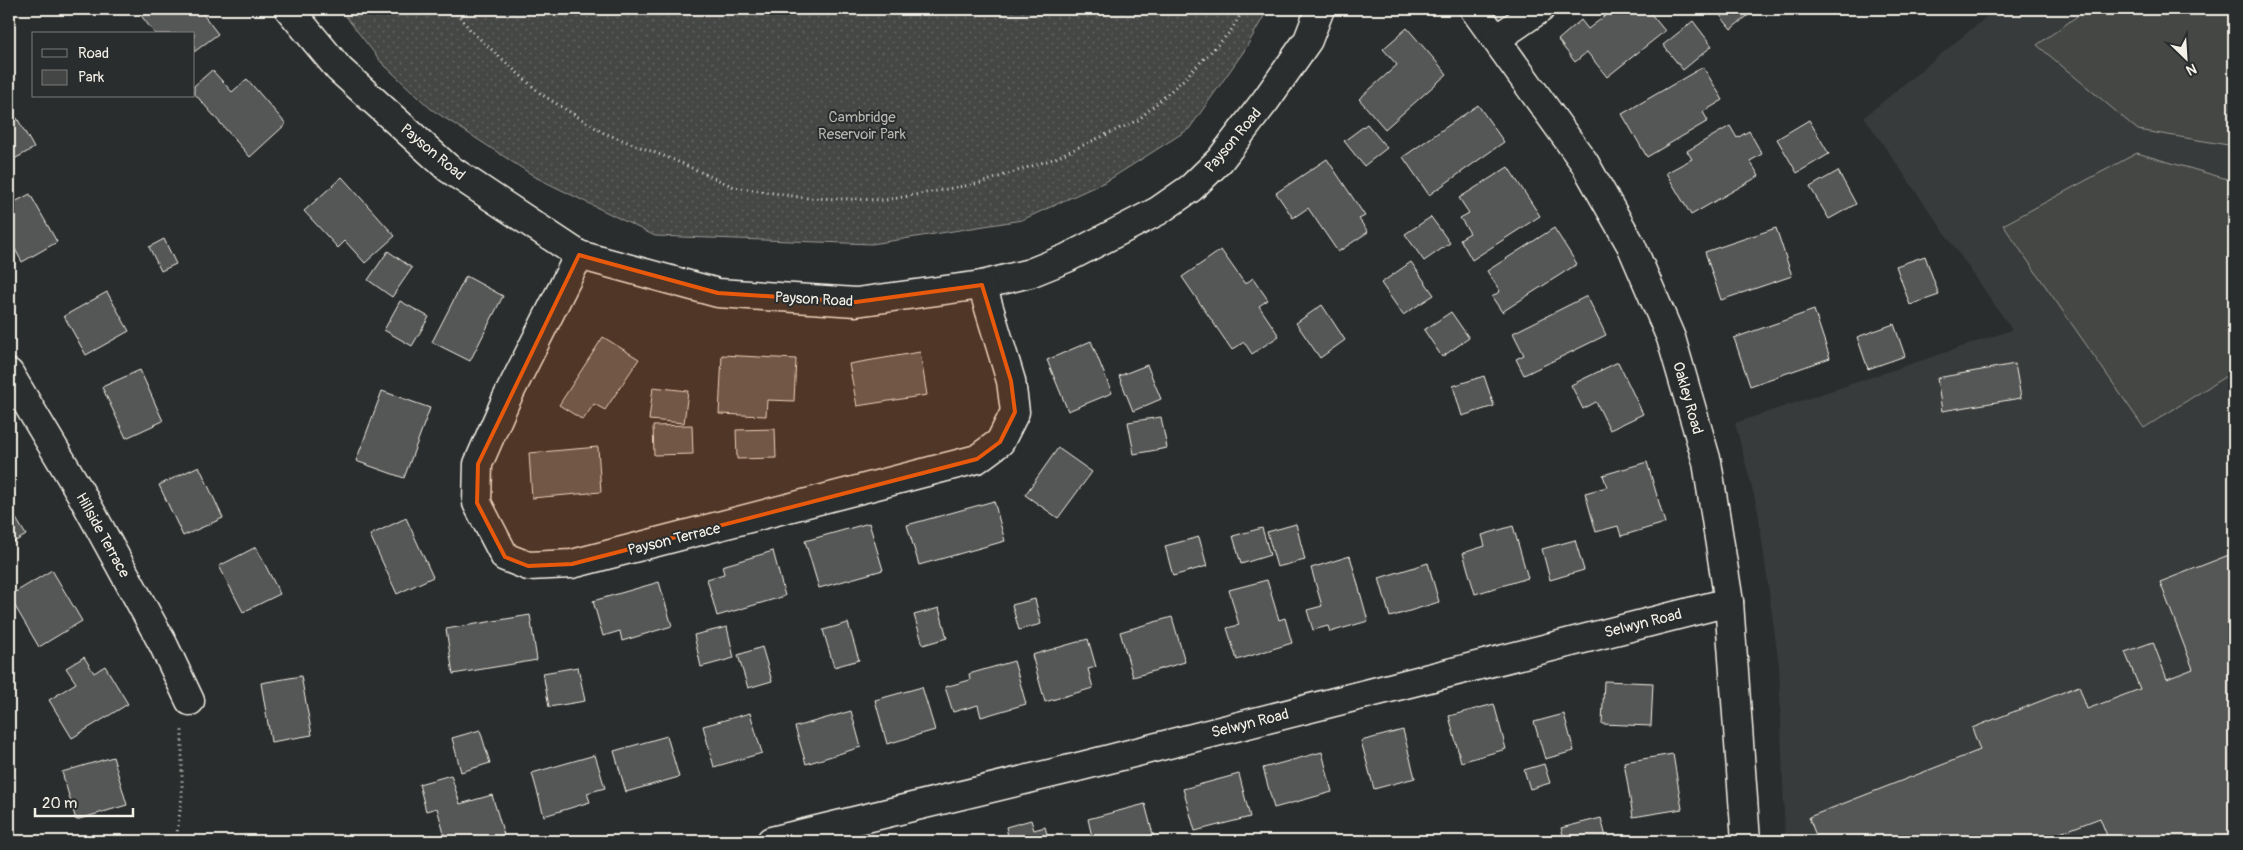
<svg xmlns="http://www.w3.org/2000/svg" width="2243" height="850" viewBox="0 0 2243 850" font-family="Pangolin,sans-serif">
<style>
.built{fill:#373a3a}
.green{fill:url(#green-dots);stroke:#9c9c96}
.pitch{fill:#444645;stroke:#9c9c96}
.building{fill:#555756;stroke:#f4f1e8}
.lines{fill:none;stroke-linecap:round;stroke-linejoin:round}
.minor-casing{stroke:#f4f1e8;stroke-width:31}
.path{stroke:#f4f1e8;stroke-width:3;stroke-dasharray:1 4;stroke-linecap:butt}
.minor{stroke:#2a2d2e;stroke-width:28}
.marked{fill:#e8590c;fill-opacity:0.2;stroke:#e8590c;stroke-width:4;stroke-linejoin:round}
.labels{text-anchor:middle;stroke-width:4;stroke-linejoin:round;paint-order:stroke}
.park-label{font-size:15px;fill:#b6b5af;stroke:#2a2d2e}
.street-label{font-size:15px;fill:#f4f1e8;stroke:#2a2d2e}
</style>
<defs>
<pattern id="green-dots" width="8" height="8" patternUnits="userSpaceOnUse" patternTransform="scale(1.25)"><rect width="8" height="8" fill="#444645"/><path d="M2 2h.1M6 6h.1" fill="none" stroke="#606160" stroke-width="1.8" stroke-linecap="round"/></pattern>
</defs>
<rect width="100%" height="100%" fill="#2a2d2e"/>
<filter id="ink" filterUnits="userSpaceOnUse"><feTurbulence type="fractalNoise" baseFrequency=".02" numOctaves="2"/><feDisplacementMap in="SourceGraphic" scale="10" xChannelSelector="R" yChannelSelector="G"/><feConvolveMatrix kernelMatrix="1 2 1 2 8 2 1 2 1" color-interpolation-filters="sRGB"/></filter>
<g filter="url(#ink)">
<path class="built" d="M1996,9H2234V841H1785L1779,666L1758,511L1735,423L2012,330L1864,117Z"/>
<path class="green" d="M340,9H1268L1244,51L1189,129L1107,181L1022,220L872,244L655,236L537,178L431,109L382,63Z"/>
<g class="pitch">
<path d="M2087,9H2234V146L2138,130L2037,45Z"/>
<path d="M2137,153L2234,181V371L2144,428L2003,225Z"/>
</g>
<g class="building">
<path d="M139,9H199L218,34L194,52V34H155L137,10Z"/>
<path d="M1614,9H1647L1665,31L1607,77L1587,52L1575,62L1558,40L1581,20L1588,29Z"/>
<path d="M1715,9H1756L1731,29Z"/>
<path d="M1693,21L1712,46L1683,70L1663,45Z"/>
<path d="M1407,28L1447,74L1385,129L1359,99L1397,65L1383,49Z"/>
<path d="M1703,67L1723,100L1703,112L1708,121L1647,157L1622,114Z"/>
<path d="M212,70L232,92L247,79L286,124L250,157L194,93V86Z"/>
<path d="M1478,105L1504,142L1429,195L1403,157Z"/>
<path d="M17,118L34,148L9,162V123Z"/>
<path d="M1809,120L1829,154L1797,173L1777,139Z"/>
<path d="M1367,124L1387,148L1364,166L1344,141Z"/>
<path d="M1730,126L1737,138L1749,131L1762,154L1750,161L1759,176L1691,215L1666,173L1692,159L1687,151Z"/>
<path d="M1327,159L1365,216L1359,219L1368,232L1338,252L1308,208L1293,218L1276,193Z"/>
<path d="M1508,167L1540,216L1472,260L1460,239L1470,233L1460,218L1469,213L1459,198Z"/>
<path d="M1838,171L1856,204L1829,219L1810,187Z"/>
<path d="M342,177L395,236L365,263L345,241L338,248L304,211Z"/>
<path d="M30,194L57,242L22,262L9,238V205Z"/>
<path d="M1431,217L1450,243L1424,261L1405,234Z"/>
<path d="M1554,228L1577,264L1502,312L1492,297L1500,291L1487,271Z"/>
<path d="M1776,228L1792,276L1721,300L1705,252Z"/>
<path d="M164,239L176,264L161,271L149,247Z"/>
<path d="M1221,250L1245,284L1253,278L1268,300L1259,306L1279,336L1252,354L1244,342L1232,350L1182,277Z"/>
<path d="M388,251L412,268L392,297L368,280Z"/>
<path d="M1925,256L1939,295L1910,305L1896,266Z"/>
<path d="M1411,262L1434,295L1403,315L1381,283Z"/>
<path d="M466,276L503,296L470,361L432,342Z"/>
<path d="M107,292L129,331L86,355L64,316Z"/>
<path d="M1587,296L1606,335L1524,375L1516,359L1524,355L1513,333Z"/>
<path d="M400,301L429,317L412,346L384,330Z"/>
<path d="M1322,305L1345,340L1320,358L1296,323Z"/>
<path d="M1814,310L1830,358L1750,386L1734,338Z"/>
<path d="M1451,312L1469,338L1442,357L1424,330Z"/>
<path d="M1894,324L1905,356L1868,369L1857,337Z"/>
<path d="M603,337L639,359L605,410L594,404L583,420L559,405Z"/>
<path d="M1091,341L1112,393L1068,411L1047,360Z"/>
<path d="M920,352L927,395L857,406L849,364Z"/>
<path d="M722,355L796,359L794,401L767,400L766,416L719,414Z"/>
<path d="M1618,362L1643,414L1610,430L1596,402L1583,409L1571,385Z"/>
<path d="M2015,364L2021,398L1942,411L1937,378Z"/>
<path d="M1147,365L1161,399L1133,411L1119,376Z"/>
<path d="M140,370L163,421L126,438L102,387Z"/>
<path d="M1484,376L1494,406L1462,416L1453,386Z"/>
<path d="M653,387L688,391L684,423L649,420Z"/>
<path d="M382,391L430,408L404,478L356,461Z"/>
<path d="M1161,417L1167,448L1134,454L1128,422Z"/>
<path d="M692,425L693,454L654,455L653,426Z"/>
<path d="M775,429L776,458L737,459L736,430Z"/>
<path d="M598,447L601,492L532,498L529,453Z"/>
<path d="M1058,448L1092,472L1058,518L1025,495Z"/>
<path d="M1647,462L1665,523L1621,536L1618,526L1596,532L1585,493L1607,487L1603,475Z"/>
<path d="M199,466L223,518L183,536L159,485Z"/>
<path d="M994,501L1005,541L919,565L907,525Z"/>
<path d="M9,507L26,535L9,545Z"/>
<path d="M406,518L433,577L397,594L370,535Z"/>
<path d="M869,523L883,570L819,588L805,541Z"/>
<path d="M1296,524L1305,560L1277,567L1267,532Z"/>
<path d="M1513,526L1528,578L1475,594L1463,553L1485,546L1482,535Z"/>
<path d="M1262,528L1270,555L1241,564L1233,536Z"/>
<path d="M1199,537L1207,566L1173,576L1165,546Z"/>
<path d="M1575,540L1584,570L1550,580L1542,549Z"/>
<path d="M256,547L280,594L243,612L219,566Z"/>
<path d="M773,551L785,596L717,616L707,579L724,574L722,566Z"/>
<path d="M2234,553V841H2109L2100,818L2039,841H1818L1809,817L1980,750L1972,728L2079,686L2087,709L2140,689L2125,652L2153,642L2167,679L2193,669L2160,582Z"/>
<path d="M1350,556L1368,621L1330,632L1328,626L1313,630L1307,610L1322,606L1311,568Z"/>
<path d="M1428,563L1439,602L1390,617L1379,578Z"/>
<path d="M52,570L82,621L39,647L9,596Z"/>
<path d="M1267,580L1279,620L1285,618L1292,643L1237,660L1227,628L1239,625L1229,590Z"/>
<path d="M659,582L672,626L622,641L620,631L603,636L593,601Z"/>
<path d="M1035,599L1041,624L1019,630L1012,605Z"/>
<path d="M939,608L947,638L923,645L914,615Z"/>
<path d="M530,615L537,660L453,674L446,629Z"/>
<path d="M1172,617L1185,662L1133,677L1120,632Z"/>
<path d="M848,623L859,660L834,667L823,630Z"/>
<path d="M727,627L734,658L701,667L694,635Z"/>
<path d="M1088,639L1096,667L1088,669L1093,688L1045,702L1032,655Z"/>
<path d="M762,647L772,681L748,688L738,655Z"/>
<path d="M84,657L94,673L105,666L128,704L72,738L49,700L76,683L66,668Z"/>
<path d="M1014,661L1026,704L981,717L978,705L953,712L945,687L970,680L969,674Z"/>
<path d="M578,667L585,701L549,707L543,673Z"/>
<path d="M301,676L312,735L271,742L261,683Z"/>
<path d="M1604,681L1653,683L1651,726L1602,724Z"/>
<path d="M922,687L935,730L887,744L875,700Z"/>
<path d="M1494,704L1506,749L1461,762L1449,716Z"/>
<path d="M851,711L861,747L806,764L795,727Z"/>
<path d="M750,713L762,753L714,767L703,726Z"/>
<path d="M1564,714L1574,751L1545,759L1534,722Z"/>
<path d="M480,730L490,763L461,772L452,738Z"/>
<path d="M1403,730L1415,778L1374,789L1361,741Z"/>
<path d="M667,736L679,777L626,792L614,751Z"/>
<path d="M1322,752L1332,792L1274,808L1263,768Z"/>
<path d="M1673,754L1682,809L1633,817L1624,762Z"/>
<path d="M595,755L605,788L587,793L590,802L544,816L532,773Z"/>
<path d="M113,757L127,805L76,820L62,772Z"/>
<path d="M1544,764L1550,783L1530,789L1524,770Z"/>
<path d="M1239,774L1250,817L1195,831L1183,789Z"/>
<path d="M451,775L460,804L492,795L504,835L482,841H446L437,808L426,811L419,784Z"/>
<path d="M1145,804L1154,838L1143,841H1093L1088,819Z"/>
<path d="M1601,818L1607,841H1565L1561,828Z"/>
<path d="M1031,820L1034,830L1045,827L1049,841H1003L1002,838L1008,836L1006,827Z"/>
</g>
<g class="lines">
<g class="minor-casing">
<g id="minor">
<path d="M289,9L339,69L448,168L579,255L718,293L856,302L982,285L1030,273L1067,258L1158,211L1191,188L1220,160L1266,100L1308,40L1320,9"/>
<path d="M1474,9L1584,162L1631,245L1671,338L1707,462L1729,602L1746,841"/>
<path d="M1496,39L1540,9"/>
<path d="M579,255L506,400L478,464L477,503L505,557L528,566L572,564L977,459L1000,442L1015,412L1011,381L982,285"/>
<path d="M9,373L80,492L163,644L190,701"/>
<path d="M771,841L1074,768L1729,602"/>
</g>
</g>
<g class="path">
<path d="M454,9L471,31L541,94L604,133L674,160L734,187L806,198L886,200L981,183L1053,159L1138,120L1183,80L1230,32L1244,9"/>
<path d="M176,841L182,796V730"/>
</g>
<use href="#minor" class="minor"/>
</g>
</g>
<path class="marked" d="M579,255L718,293L856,302L982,285L1011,381L1015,412L1000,442L977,459L572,564L528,566L505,557L477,503L478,464Z"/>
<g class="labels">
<g class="park-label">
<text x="862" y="122">Cambridge<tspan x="862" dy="17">Reservoir Park</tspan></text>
</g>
<g class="street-label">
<text transform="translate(1233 140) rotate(-50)" y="5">Payson Road</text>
<text transform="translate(433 152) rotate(40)" y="5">Payson Road</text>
<text transform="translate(814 299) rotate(3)" y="5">Payson Road</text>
<text transform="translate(1688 398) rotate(74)" y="5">Oakley Road</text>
<text transform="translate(103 535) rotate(61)" y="5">Hillside Terrace</text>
<text transform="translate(674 539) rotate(-14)" y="5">Payson Terrace</text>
<text transform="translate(1643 623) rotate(-14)" y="5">Selwyn Road</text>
<text transform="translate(1250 723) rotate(-14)" y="5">Selwyn Road</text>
</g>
</g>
<rect width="2243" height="850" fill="none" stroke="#2a2d2e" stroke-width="30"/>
<rect x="15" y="15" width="2213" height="820" fill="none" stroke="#f4f1e8" stroke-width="2" filter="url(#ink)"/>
<rect x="32" y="32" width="162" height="65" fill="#2a2d2e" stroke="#7b7b78"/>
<rect x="42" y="49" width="25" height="8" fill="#2a2d2e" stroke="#7b7b78"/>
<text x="78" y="58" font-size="15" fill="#f4f1e8">Road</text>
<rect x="42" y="70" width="25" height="15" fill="#444645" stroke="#7b7b78"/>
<text x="78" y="82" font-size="15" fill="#f4f1e8">Park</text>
<g transform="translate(2186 58) rotate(155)" stroke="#2a2d2e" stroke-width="4" paint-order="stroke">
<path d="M0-4L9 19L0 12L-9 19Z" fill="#f4f1e8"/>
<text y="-8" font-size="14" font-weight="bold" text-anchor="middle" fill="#f4f1e8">N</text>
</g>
<path d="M35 808v8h98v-8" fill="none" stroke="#f4f1e8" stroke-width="2.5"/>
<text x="42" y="808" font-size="15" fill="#f4f1e8" stroke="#2a2d2e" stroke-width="4" paint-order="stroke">20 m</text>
</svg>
